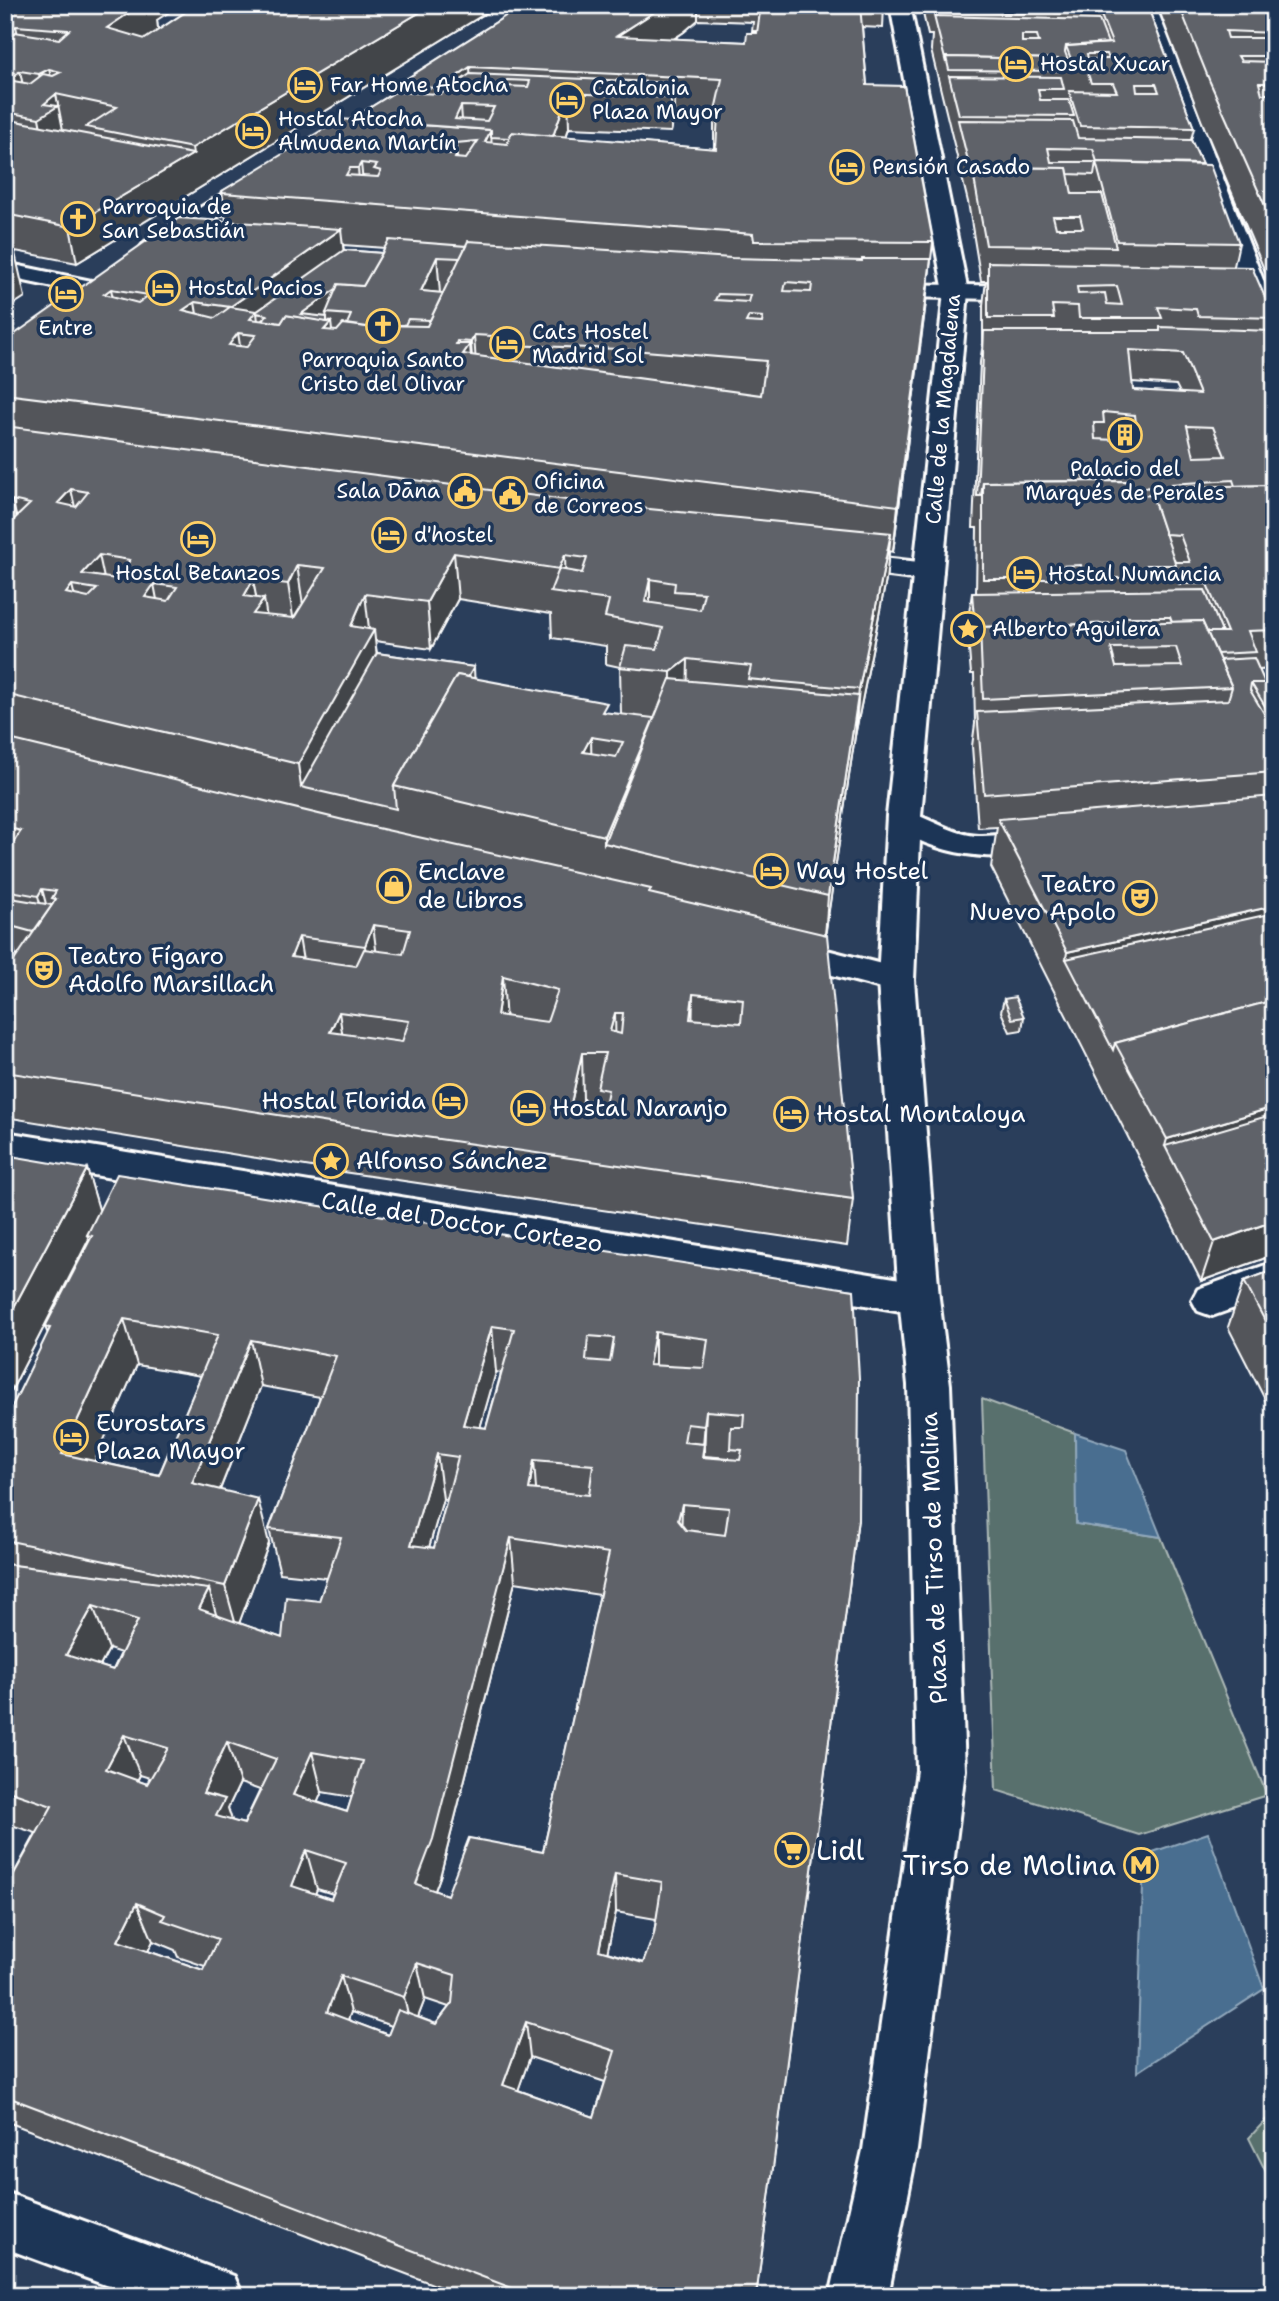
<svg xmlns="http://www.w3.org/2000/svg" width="1279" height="2301" viewBox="0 0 1279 2301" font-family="'Shantell Sans',sans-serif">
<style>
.green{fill:#58706d;stroke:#acb8b6;stroke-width:2}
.water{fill:#486e90;stroke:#91a8bc;stroke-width:2}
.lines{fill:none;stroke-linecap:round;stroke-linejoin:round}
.street-casing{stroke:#fff;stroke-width:6}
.secondary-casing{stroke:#fff;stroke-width:6}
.street{fill:#1d3557;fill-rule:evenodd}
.secondary{fill:#1d3557;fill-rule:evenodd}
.wall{fill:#52545a;stroke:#fff;stroke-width:2;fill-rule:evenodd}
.shaded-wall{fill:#42454a;stroke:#fff;stroke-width:2}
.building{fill:#5f6269;stroke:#fff;stroke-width:2;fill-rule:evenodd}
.labels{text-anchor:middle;stroke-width:7;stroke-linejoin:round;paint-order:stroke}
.far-poi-label{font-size:21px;fill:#fff;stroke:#1d3557;text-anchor:start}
.far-street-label{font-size:21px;fill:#fff;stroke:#1d3557}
.poi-label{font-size:24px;fill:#fff;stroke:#1d3557;text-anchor:start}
.street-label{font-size:24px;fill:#fff;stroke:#1d3557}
.near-poi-label{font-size:28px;fill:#fff;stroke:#1d3557;text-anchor:start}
</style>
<rect width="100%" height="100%" fill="#2a3e5b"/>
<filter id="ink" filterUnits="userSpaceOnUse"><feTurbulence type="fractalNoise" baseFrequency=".0143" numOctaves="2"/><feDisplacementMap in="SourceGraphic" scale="14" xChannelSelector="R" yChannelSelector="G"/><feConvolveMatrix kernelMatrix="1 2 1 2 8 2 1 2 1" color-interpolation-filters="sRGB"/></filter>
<g filter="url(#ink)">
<g class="green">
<path d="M982,1399L1075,1433L1077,1524L1161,1537L1267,1795L1139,1835L996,1790Z"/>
<path d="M1274,2111V2188L1249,2138Z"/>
</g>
<g class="water">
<path d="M1075,1433L1126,1450L1161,1537L1076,1524Z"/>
<path d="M1208,1833L1264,1989L1137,2072L1144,1855Z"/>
</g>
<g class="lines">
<g class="street-casing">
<g id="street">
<path d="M1135,5H1155L1267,290H1274V348L1265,345L1248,304L1204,301L1201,296L1204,291L1242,289Z"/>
<path d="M5,263L101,283L104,288L101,293L92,295L5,277Z"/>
<path d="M873,284L1037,286L1046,288L1049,293L1046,298L1037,300L864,296L861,291L864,286Z"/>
<path d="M837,553L928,563L938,566L943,572L938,578L928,581L827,568L823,562L827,556Z"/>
<path d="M905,811C930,818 953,835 979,836C1005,837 1031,827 1057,833L1062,841L1057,849C1009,861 960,859 916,839C905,835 895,832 888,822L893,815Z"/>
<path d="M780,938L909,971L914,980L909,989L896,992L768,958L762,950L768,942Z"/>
<path d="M5,1132L919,1282L933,1287L939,1298L933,1309L919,1314L5,1160Z"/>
<path d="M1274,1262V1294L1212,1316L1198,1311L1192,1300L1198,1289Z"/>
<path d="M5,2192L234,2276L243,2296H135L5,2248Z"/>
</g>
</g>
<g class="secondary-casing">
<g id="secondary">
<path d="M890,5H910L968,292L921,816L914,980L939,1298L950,1385L965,1770L917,2150L888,2296H830L863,2150L917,1770L908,1385L899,1298L878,980L887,816L944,292Z"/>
<path d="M269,168L277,170L280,175L277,180L161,252H145L141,247L145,242L261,170Z"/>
</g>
</g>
<use href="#street" class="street"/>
<use href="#secondary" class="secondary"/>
</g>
<g class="wall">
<path d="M5,5L157,20L158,30L184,13L183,5H499L77,263L5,249Z"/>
<path d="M523,5H884L883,28L862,27L867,85L933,242L928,286L893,552L889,551L886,580L855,736L825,935L853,1199L847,1246L336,1171L5,1117V341L226,221L222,191L350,120L395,92V86ZM698,20L753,22L752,31H757V33L746,42L674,39L684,32ZM674,117L714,119V149L566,137L569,128L671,132ZM343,245L385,248L382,253L344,250ZM458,599L551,614L552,638L606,646V664L620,667L621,714L607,713L474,679V667L377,653L375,641L431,649ZM583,1100L597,1101V1109L582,1108Z"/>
<path d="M921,5H1147L1194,128L1191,140L1239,243L1234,266L1274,318L1271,331L1274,338V669L1259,670L1265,683L1272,689H1274V1255L1201,1281L991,867L997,827L978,828L972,746L975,724L974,674H971L967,626L972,593H976L977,528H973L980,362L983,343V305L986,281H981L968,202L931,50L932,35H928ZM1132,382L1176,385L1180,393L1133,390Z"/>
<path d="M1157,5H1274V288H1272L1202,122Z"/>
<path d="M1004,999L1024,1017L1022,1030L1010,1032L1001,1012Z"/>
<path d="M87,1169L99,1210L854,1290L858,1519L756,2296H464L5,2121V1890L36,1833L5,1823V1421L48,1334L45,1327L89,1241V1239L5,1403ZM137,1365L201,1376L159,1475L94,1461ZM496,1372L501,1373L486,1428L480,1427ZM261,1386L320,1397L269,1529L280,1573L327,1578L319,1601L282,1638L239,1623L269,1543L220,1490ZM704,1456L729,1458V1459L704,1457ZM443,1499H447L434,1548L429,1547ZM515,1582L600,1595L543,1852L447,1895L435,1891L440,1877ZM109,1649L121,1653L113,1670L100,1666ZM140,1775L150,1778L147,1784L137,1781ZM240,1783L260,1790L244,1824L232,1821L228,1808ZM322,1792L352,1797L347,1812L317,1802ZM317,1889L333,1894L331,1899L315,1894ZM616,1912L656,1919L654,1934L643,1963L607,1952ZM153,1941L175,1950L178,1957L205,1966L203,1970L148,1951ZM425,1999L449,2007L436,2024L418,2017ZM351,2012L392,2026L388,2035L348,2020ZM530,2057L605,2082L594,2117L518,2090Z"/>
<path d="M1274,1270V1417L1228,1327L1244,1281Z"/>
</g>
<g class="shaded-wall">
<path d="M133,5H180L157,20L159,37L114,68L107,28Z"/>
<path d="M432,5H499L77,263L70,227L193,154L192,148Z"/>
<path d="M665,5H698V20L684,32L619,74L617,36Z"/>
<path d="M16,26L24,65L8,31Z"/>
<path d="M470,67L472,106H461L463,135L443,128L440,88Z"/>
<path d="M49,69L55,95L56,94L64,135L47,159L39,118L45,103L39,74Z"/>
<path d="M20,71L28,111L8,80Z"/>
<path d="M675,83L674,117L671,132V98Z"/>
<path d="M568,93L569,128L552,177L551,142Z"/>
<path d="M491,130L493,172L485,142Z"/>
<path d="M456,143L459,185L449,154Z"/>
<path d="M361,163L365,204H361L358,168Z"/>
<path d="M341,229L346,272L267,315L257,313L262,355L256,335L238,333L245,377L229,345L230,307Z"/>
<path d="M15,253L25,297L5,310V260Z"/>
<path d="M437,257L440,293L421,291Z"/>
<path d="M931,259L926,303L893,552L898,506Z"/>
<path d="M111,289L120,333L104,294Z"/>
<path d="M335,289L337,312L326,313L327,319L301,314Z"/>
<path d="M195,302L202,345L183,310Z"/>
<path d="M331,322L336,366L324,330Z"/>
<path d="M474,335L477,379L474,386L471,342Z"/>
<path d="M470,344L473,389L463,354Z"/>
<path d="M71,489L81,535L58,503Z"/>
<path d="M12,500L24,546L5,566V508Z"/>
<path d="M891,533L886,580L855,736L859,689Z"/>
<path d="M454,553L458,599L431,649L427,602Z"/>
<path d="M99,555L109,602L82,574Z"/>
<path d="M565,555L566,594L559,569Z"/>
<path d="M297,565L304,612L295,630L288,584Z"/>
<path d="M650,579V625L645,602Z"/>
<path d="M253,580L258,607L264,599L271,645L244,596Z"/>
<path d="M154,584L163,631L145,597Z"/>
<path d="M72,585L83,632L66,593Z"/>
<path d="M365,594L370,637L374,630L379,677L301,787L298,764L351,626Z"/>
<path d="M688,659L687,706L670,719L671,672Z"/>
<path d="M474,667L475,691L407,789Z"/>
<path d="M858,696L855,736L825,937L828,896Z"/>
<path d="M654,718V765L604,843V836Z"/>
<path d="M591,737L592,784L583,752Z"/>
<path d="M42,889L50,919L46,924L38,896Z"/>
<path d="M1274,906V951L1066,959L1067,952Z"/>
<path d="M7,925L19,966L5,1012V928Z"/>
<path d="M373,925L379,973L371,994L365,946Z"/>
<path d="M299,937L307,985L291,957Z"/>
<path d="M503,976L506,1023L497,1015Z"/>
<path d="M693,994L692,1042L690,1019Z"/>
<path d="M339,1012L346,1059L330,1032Z"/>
<path d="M615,1013L616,1060L610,1031Z"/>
<path d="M582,1053L583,1100L571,1155L570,1108Z"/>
<path d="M1274,1107V1150L1165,1146L1167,1139Z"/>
<path d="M87,1169L101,1216L87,1235L89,1239L5,1403V1324Z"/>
<path d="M1274,1221V1255L1201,1281L1214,1242Z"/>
<path d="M124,1319L137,1365L78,1499L62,1454Z"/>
<path d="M492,1326L496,1372L468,1470L463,1425Z"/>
<path d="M655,1332V1378L649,1365Z"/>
<path d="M251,1340L261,1386L205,1527L192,1483Z"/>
<path d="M706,1411L704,1456L703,1464L702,1457Z"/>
<path d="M437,1454L443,1499L417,1589L411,1545Z"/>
<path d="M534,1460L537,1504L529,1489Z"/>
<path d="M258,1499L269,1543L237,1629L225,1586Z"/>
<path d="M682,1504L681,1548L678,1520Z"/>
<path d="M511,1538L515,1582L440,1877L423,1922L416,1884Z"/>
<path d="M209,1589L221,1632L199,1609Z"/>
<path d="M93,1606L109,1649L84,1697L66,1655Z"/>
<path d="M124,1735L140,1775L122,1809L106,1769Z"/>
<path d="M227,1742L240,1783L228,1808L238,1839L229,1855L203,1793Z"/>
<path d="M312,1752L322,1792L304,1834L293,1795Z"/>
<path d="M306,1850L317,1889L303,1924L292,1886Z"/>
<path d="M615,1874L616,1912L600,1986L599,1950Z"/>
<path d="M137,1903L153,1941L135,1978L118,1941Z"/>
<path d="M417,1963L425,1999L412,2033L404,1997Z"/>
<path d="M341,1976L351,2012L337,2047L327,2012Z"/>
<path d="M526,2022L530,2057L508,2119L503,2085Z"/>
<path d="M757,2290L756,2296H747Z"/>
</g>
<g class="building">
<path d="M5,5H141L107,28L145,39L196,5H432L192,148L86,127L117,107L56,94L44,104L58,106L39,118L5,112ZM16,26L69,30L59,39L8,31ZM49,69L61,72L53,76L43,74L30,84L8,80L20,71L39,74Z"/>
<path d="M523,5H665L617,36L746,42L747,33H757L761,5H860L867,85L904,86L933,242L754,241L753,234L223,193L222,191L340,119L491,130L485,142L507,144L512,132L716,149L718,115H714L722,79L470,67L440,88L395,86ZM478,141L466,159L455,158L456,155L449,154L456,143ZM361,163L377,165L374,169L381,171L378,177L346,175L350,168H358Z"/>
<path d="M950,5H1086L1087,14L1055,13L1053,7L1025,6V13L951,11Z"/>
<path d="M1097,5H1147L1194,128L1080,126L1069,91L1117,92L1113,83H1091L1083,59H1071L1066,46L1112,43ZM1087,54H1107L1109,59H1088ZM1136,84H1156L1159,92H1137Z"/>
<path d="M1179,5H1274V33L1226,31L1228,38H1274V61L1272,56H1238L1241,61L1274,62V83H1259L1262,94H1274V226L1210,82Z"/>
<path d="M934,16L1099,20L1108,43L1066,46L1065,52L1070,65H1061L1059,59L946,57V63ZM1022,35H1037L1039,42H1022Z"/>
<path d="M946,57L1059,59L1062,71L949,70Z"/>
<path d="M470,74L675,83L671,98L568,93L553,136L512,132L509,138L491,137V130L350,120L395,92L441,94ZM507,80L530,81L528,87L504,86ZM461,106L494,107L487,121L455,119Z"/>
<path d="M949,76L1061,77L1064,89H1038L1040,100H1069L1074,116L959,115Z"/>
<path d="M5,119L193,154L70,227L5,214Z"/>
<path d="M958,120L1073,121L1078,138L1191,140L1202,164L1096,162L1094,175L1068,174L1067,168L972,167L971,173ZM1048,148L1093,149L1097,162H1051Z"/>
<path d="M1096,162L1210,165L1239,243L1117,241Z"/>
<path d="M972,167L1067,168L1072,194H1102L1116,247L986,245ZM1053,216H1080L1083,228H1056Z"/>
<path d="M179,218L341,229L230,307L256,311L250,319L281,323L286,315L331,322L324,330L337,331L343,324L374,328L375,325L427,326L468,241L732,258L862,261V259H931L898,506L5,394V341ZM786,282L812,284L811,292L784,291ZM111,289L149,295L138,303L104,294ZM718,294L750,295L748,302L715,300ZM195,302L230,307L215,318L183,310ZM749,316L763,317L762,323L746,322ZM238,333L256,335L247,347L229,345ZM474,335L511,337L507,345L620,349L766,361L761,395L463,354L470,344H456L457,341L471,342Z"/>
<path d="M389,240L466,246L460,258L437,257L421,291L443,293L430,320L408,319L405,325H375L374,328L347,324L351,315L326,313L338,284L363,286Z"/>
<path d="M344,250L382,253L363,286L338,284L336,289L301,314L327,317V322L286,315L281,323L262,320L267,315L257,313L256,312Z"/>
<path d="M5,251L15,253L5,260Z"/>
<path d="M988,262L1252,267L1274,318L1198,316L1196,309L1158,307L1162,318H1079L1078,306L1052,305L1054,318H988ZM1117,286L1122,305L1107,304L1105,293L1078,294L1077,287Z"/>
<path d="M1160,327L1271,331L1274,338V485L1235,486L1233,480L1171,484L1172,487L1129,488L1127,481H1112L1108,470H1082L1085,481L983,482L981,496H977L984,331H1160ZM1129,350L1183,353L1200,394L1133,390ZM1103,412L1135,415L1138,441L1095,439L1094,423H1104ZM1187,426L1213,427L1225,456L1194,457Z"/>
<path d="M5,426L589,503L891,533L859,689L748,679L751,666L688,659L671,672L620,667L626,646L657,649L663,628L605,617L609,600L550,592L559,569L582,573L587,558L565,555L559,569L454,553L427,602L365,594L351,626L374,630L298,764L5,694V528L30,504L12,500L5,508ZM71,489L88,492L76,507L58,503ZM99,555L130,560L116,579L82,574ZM297,565L325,568L294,618L253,614L264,599L244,596L253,580L288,584ZM650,579L675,583L674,591L704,593L700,610L645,602ZM154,584L177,587L168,601L145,597ZM72,585L97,589L88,598L66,593Z"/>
<path d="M1127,481L1132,496L1152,495L1176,565H1147L1153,578H1083L1081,565L1058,566V579H983V482Z"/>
<path d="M1274,485V630L1248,631L1256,652L1217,654L1207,632H1227L1207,584H1179L1174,571L1176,565L1175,562H1190L1180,535L1165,534L1152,495L1132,496L1129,488Z"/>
<path d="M1205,590L1222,632H1207L1202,621L1172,622L1170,617H1125L1126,623L980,627L979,640L976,641L972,593Z"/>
<path d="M1202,621L1232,687L983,699L980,627ZM1176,647L1182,666L1116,667L1111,648Z"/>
<path d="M377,653L474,667L468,677L457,675L394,786L396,809L301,787Z"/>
<path d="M1254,658L1265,683H1251L1250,690L1274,730V772L984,794L977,712L1228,700L1232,687L1220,660Z"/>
<path d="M457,675L607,703L602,712L654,718L604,836L394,786ZM591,737L623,742L616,757L583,752Z"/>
<path d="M670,679L858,696L828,896L604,843Z"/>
<path d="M1251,683H1269L1272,689H1274V721Z"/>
<path d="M5,738L364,825L651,889L649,893L827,935L853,1199L329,1123L5,1072V974L56,899L52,898L56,891L42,889L38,896L5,890V855L21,831L5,827ZM373,925L410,930L403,954L364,949L356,966L291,957L299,937L365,946ZM503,976L558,990L547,1022L497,1015ZM693,994L743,999L741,1023L690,1019ZM339,1012L409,1021L402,1042L330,1032ZM615,1013H623L621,1034L610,1031ZM582,1053H605L597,1088L608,1090L604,1110L570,1108Z"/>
<path d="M1274,796V906L1067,952L998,819Z"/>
<path d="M5,897L52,905L33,932L7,925L5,928Z"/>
<path d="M1274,913V1000L1115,1043L1113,1050L1066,959Z"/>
<path d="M5,944L11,945L5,953Z"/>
<path d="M1015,997L1024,1017L1012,1019L1004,999Z"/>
<path d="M1274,1000V1107L1167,1139L1115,1043Z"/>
<path d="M1274,1114V1221L1214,1242L1165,1146Z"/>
<path d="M5,1155L87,1169L5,1324Z"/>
<path d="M117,1174L854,1290L859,1378L858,1519L757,2290L747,2296H533L5,2096V1890L52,1806L5,1790V1564L209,1589L199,1609L282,1638L286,1597L319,1601L341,1537L269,1529L336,1356L251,1340L192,1483L258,1499L225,1586L5,1540V1421L50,1328L45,1327L92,1236L87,1235ZM124,1319L218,1335L159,1475L62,1454ZM492,1326L514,1329L486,1428L463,1425ZM655,1332L708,1339L704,1368L649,1365ZM588,1336L614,1338L610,1362L586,1360ZM706,1411L744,1414L743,1427H731L730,1449L742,1450L740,1460L702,1457L704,1444L684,1442L687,1424L704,1426ZM437,1454L458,1457L434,1548L411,1545ZM534,1460L593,1465L589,1495L529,1489ZM682,1504L729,1508L725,1535L686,1530L678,1520ZM511,1538L609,1553L543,1852L469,1838L447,1895L416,1884L433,1839ZM93,1606L138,1620L113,1670L66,1655ZM124,1735L168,1748L147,1784L106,1769ZM227,1742L276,1759L244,1824L216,1816L225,1799L203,1793ZM312,1752L363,1761L347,1812L293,1795ZM306,1850L346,1863L331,1899L292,1886ZM615,1874L662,1882L654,1934L643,1963L599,1950ZM137,1903L165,1915L162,1920L218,1939L203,1970L118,1941ZM417,1963L455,1975L452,2003L436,2024L398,2010L388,2035L327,2012L341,1976L404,1997ZM526,2022L615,2051L594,2117L503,2085Z"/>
<path d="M1274,1270V1338L1244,1281Z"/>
</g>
</g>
<defs>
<g id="hotel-ring" transform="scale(1.75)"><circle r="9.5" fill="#1d3557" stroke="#ffd166" stroke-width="1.5"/><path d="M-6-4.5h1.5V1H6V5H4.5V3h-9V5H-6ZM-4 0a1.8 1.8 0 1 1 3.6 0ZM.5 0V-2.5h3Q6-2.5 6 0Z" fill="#ffd166"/></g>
<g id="church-ring" transform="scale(1.75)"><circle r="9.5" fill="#1d3557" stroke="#ffd166" stroke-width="1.5"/><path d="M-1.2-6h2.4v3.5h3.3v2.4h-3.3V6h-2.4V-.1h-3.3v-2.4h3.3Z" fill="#ffd166"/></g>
<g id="building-ring" transform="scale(1.75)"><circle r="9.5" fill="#1d3557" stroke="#ffd166" stroke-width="1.5"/><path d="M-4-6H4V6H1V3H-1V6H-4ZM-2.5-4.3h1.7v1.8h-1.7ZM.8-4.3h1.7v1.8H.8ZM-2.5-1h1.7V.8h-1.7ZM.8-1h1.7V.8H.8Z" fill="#ffd166"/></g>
<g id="civic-ring" transform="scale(1.75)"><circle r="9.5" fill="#1d3557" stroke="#ffd166" stroke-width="1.5"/><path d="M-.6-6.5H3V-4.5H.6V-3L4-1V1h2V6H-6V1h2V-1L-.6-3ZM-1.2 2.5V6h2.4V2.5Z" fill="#ffd166"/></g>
<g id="sight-ring" transform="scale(1.75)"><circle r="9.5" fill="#1d3557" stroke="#ffd166" stroke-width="1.5"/><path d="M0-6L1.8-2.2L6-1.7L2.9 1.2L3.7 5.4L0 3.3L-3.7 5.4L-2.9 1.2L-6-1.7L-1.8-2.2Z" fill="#ffd166"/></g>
<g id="shop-ring" transform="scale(1.75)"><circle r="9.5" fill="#1d3557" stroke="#ffd166" stroke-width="1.5"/><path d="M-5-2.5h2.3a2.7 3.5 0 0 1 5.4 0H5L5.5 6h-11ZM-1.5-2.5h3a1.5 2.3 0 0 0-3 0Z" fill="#ffd166"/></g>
<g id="theatre-ring" transform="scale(1.75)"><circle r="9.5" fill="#1d3557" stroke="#ffd166" stroke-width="1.5"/><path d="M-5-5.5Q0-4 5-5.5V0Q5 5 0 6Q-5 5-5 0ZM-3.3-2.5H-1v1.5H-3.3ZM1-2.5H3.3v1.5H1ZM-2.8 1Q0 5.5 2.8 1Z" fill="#ffd166"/></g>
<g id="supermarket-ring" transform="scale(1.75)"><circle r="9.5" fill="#1d3557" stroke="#ffd166" stroke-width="1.5"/><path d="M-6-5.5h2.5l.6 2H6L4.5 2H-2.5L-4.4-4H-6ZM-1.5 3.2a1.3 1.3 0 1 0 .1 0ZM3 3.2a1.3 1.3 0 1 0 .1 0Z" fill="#ffd166"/></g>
<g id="metro-ring" transform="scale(1.75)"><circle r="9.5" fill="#1d3557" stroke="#ffd166" stroke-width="1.5"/><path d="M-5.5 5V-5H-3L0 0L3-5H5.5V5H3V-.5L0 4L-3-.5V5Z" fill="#ffd166"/></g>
</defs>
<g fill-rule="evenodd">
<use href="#hotel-ring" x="1016" y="64"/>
<use href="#hotel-ring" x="305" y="85"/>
<use href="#hotel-ring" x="567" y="100"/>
<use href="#hotel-ring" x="253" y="131"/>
<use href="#hotel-ring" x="847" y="167"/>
<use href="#church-ring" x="78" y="219"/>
<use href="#hotel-ring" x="163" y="288"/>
<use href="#hotel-ring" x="66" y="294"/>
<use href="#church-ring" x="383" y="326"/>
<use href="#hotel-ring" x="507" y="344"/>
<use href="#building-ring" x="1125" y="435"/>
<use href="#civic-ring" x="465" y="491"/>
<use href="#civic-ring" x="510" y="494"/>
<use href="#hotel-ring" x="389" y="535"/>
<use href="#hotel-ring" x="198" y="539"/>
<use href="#hotel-ring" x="1024" y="574"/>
<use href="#sight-ring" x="968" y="629"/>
<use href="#hotel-ring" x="771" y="871"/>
<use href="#shop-ring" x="394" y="886"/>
<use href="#theatre-ring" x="1140" y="898"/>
<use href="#theatre-ring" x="44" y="970"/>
<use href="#hotel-ring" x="450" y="1101"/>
<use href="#hotel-ring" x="528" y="1108"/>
<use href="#hotel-ring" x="791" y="1114"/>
<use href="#sight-ring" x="331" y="1161"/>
<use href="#hotel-ring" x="71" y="1437"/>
<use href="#supermarket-ring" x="792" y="1850"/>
<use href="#metro-ring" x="1141" y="1865"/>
</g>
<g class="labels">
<g class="far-poi-label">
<text x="1040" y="71">Hostal Xucar</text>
<text x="330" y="92">Far Home Atocha</text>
<text x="592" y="95">Catalonia<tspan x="592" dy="24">Plaza Mayor</tspan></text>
<text x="278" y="126">Hostal Atocha<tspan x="278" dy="24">Almudena Martín</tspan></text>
<text x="872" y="174">Pensión Casado</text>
<text x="102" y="214">Parroquia de<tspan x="102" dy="24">San Sebastián</tspan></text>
<text x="188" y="295">Hostal Pacios</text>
<text x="66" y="335" text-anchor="middle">Entre</text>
<text x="532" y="339">Cats Hostel<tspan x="532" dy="24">Madrid Sol</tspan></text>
<text x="383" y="367" text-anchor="middle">Parroquia Santo<tspan x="383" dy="24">Cristo del Olivar</tspan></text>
<text x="1125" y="476" text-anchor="middle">Palacio del<tspan x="1125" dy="24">Marqués de Perales</tspan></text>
<text x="534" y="489">Oficina<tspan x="534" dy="24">de Correos</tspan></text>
<text x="440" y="498" text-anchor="end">Sala Dāna</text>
<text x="414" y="542">d'hostel</text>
<text x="198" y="580" text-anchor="middle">Hostal Betanzos</text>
<text x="1048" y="581">Hostal Numancia</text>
<text x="992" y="636">Alberto Aguilera</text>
</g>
<g class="far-street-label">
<text transform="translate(943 409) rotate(-85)" y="7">Calle de la Magdalena</text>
</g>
<g class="poi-label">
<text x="796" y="879">Way Hostel</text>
<text x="418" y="880">Enclave<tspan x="418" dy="28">de Libros</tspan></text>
<text x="1116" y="892" text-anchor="end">Teatro<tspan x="1116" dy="28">Nuevo Apolo</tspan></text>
<text x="68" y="964">Teatro Fígaro<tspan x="68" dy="28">Adolfo Marsillach</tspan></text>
<text x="426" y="1109" text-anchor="end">Hostal Florida</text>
<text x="552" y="1116">Hostal Naranjo</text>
<text x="816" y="1122">Hostal Montaloya</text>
<text x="356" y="1169">Alfonso Sánchez</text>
<text x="96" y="1431">Eurostars<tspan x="96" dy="28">Plaza Mayor</tspan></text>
</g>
<g class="street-label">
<text transform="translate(462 1222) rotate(9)" y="8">Calle del Doctor Cortezo</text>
<text transform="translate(934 1558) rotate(-92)" y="8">Plaza de Tirso de Molina</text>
</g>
<g class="near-poi-label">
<text x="816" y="1860">Lidl</text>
<text x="1116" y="1875" text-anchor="end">Tirso de Molina</text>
</g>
</g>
<rect width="1279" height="2301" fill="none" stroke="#1d3557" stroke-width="28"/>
<rect x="14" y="14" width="1251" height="2273" fill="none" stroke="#fff" stroke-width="2.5" filter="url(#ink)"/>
</svg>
